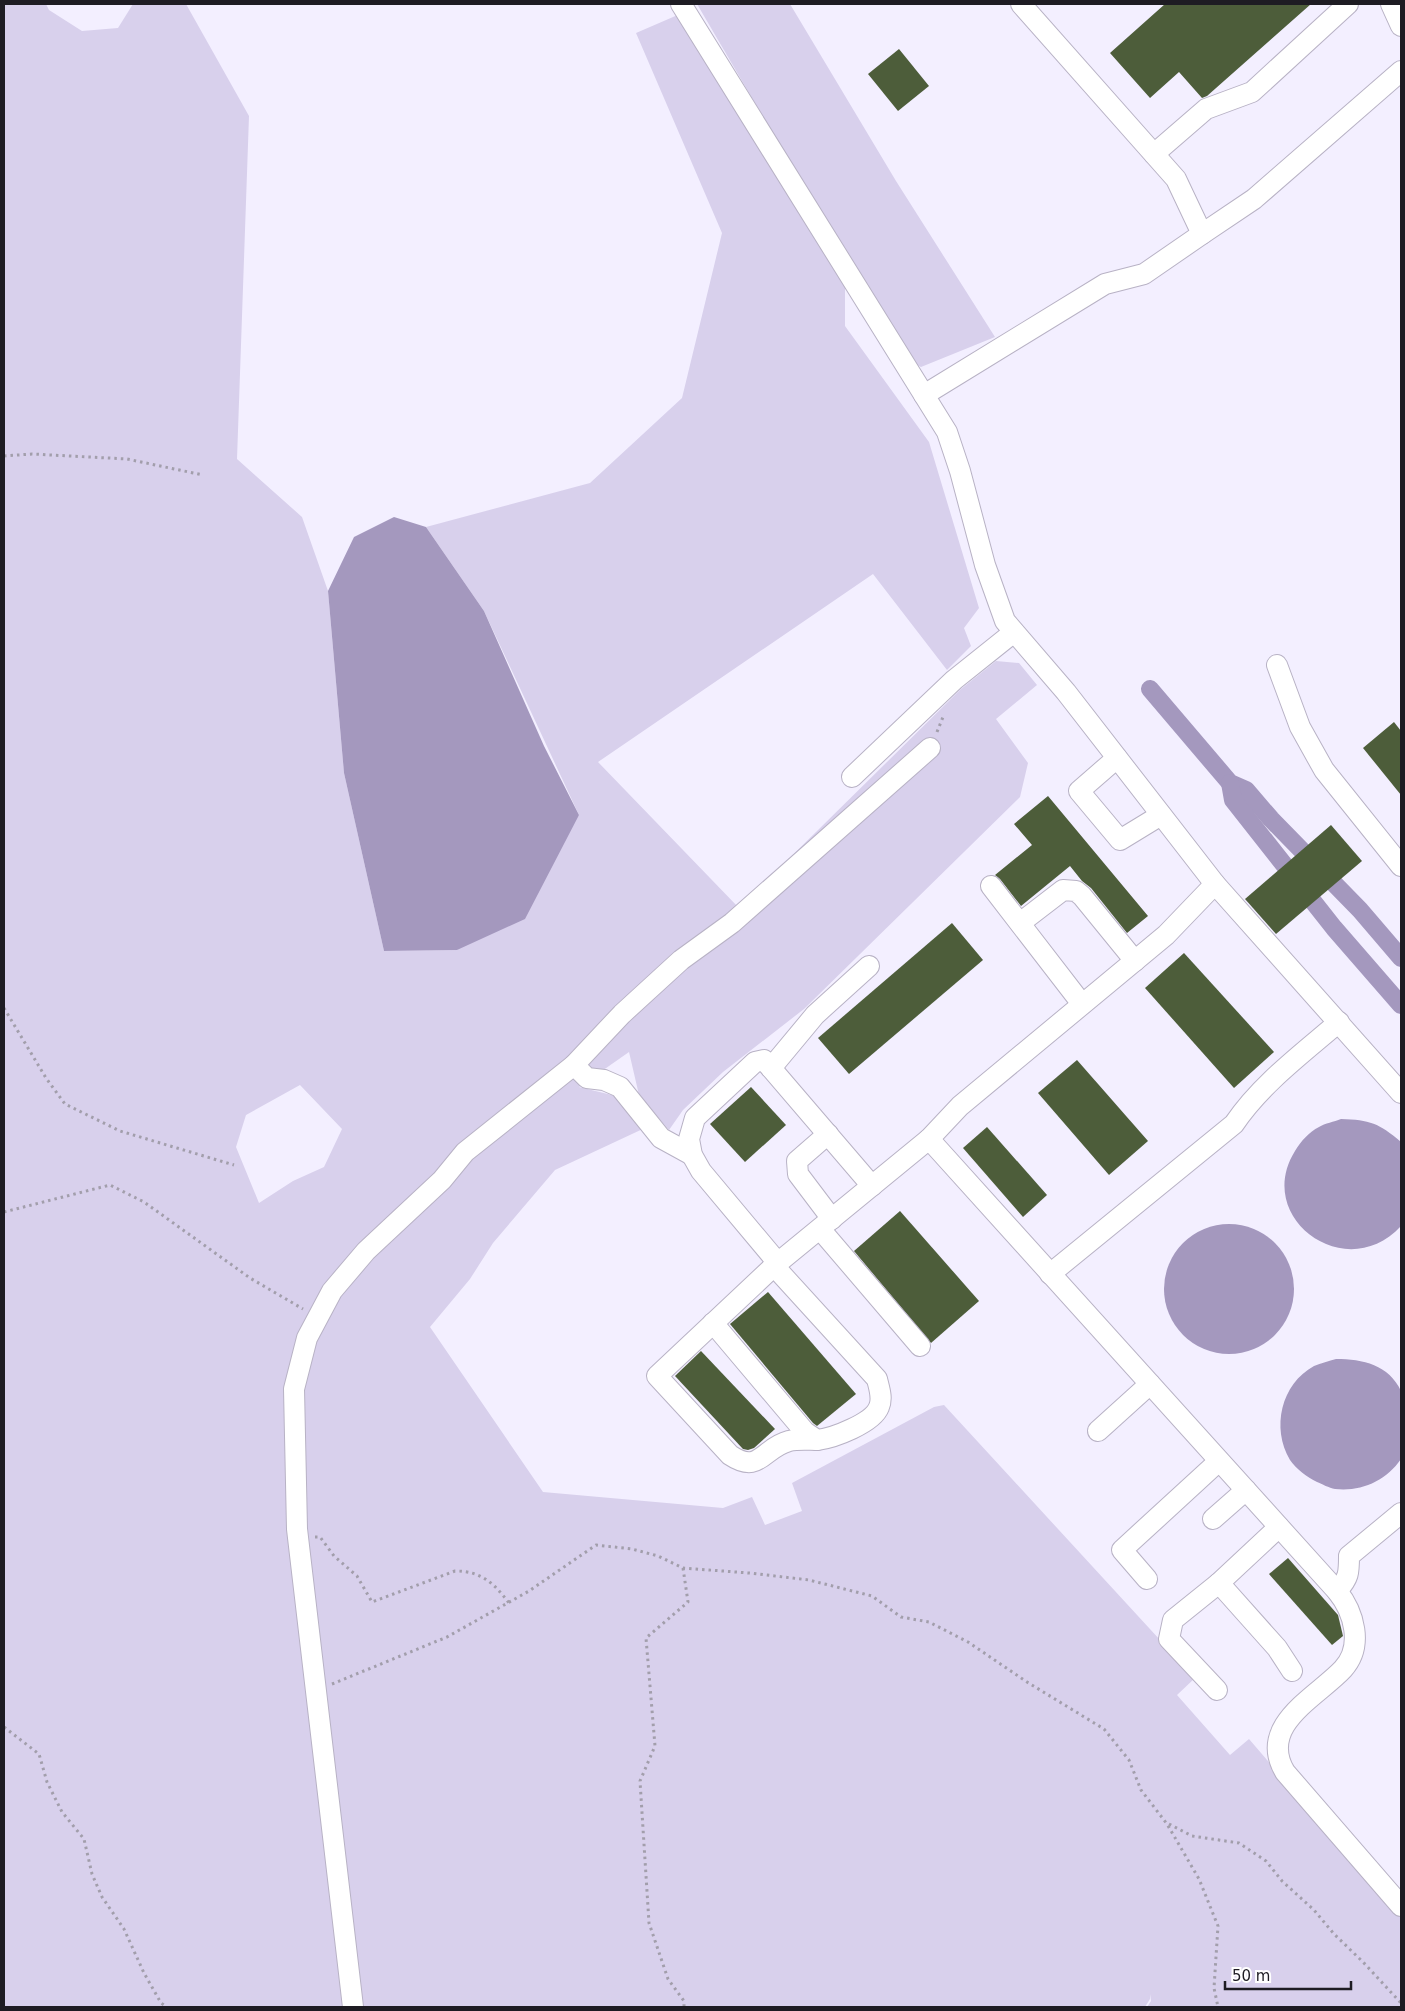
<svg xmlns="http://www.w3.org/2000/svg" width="1405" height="2011" viewBox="0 0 1405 2011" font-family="'DejaVu Sans',sans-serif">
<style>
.green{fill:#d8d0ec;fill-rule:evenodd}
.water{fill:#a498be}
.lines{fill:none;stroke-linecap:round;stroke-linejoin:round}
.canal{stroke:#a498be;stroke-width:18}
.building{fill:#4d5d3a}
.minor-casing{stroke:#b8b2c5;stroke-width:22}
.path{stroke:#a29eab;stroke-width:3;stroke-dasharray:2.5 4;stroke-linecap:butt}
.minor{stroke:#fff;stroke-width:20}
</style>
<rect width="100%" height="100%" fill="#f3efff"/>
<g class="green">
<path d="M4,4H46L49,10L82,31L118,28L133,4H186L249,116L237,459L302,517L328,591L344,773L384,951L457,950L579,815L484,611L426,527L590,483L682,398L722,233L636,33L680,14L845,287V326L929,442L979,608L964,628L971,646L947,670L873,574L598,762L739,908L961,689L996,661L1019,663L1037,685L996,719L1028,763L1020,797L804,1009L723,1072L683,1110L669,1130L639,1095L629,1052L579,1087L620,1097L647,1127L555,1170L493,1243L470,1279L430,1327L543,1492L723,1508L752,1497L765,1525L802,1511L792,1483L934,1407L944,1405L1195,1678L1177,1695L1230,1755L1249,1739L1401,1915V2007H1147L1151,2001L1150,1994V1999L1145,2007H4ZM300,1085L342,1129L324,1167L293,1181L259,1203L236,1147L246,1115Z"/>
<path d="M697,4H790L896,181L995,337L921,367L904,358Z"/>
</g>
<g class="water">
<path d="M394,517L426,527L484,611L544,746L579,815L525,919L457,950L384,951L344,773L328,591L354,537Z"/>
<path d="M1341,1119C1370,1120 1379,1123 1401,1142V1226C1346,1286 1253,1218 1295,1151C1301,1141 1309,1132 1319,1127C1325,1123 1334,1122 1341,1119Z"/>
<circle cx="1229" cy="1289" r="65"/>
<path d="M1336,1359C1363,1359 1389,1365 1401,1391V1459C1386,1481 1361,1492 1335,1489C1329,1488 1322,1484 1317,1482C1307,1477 1296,1469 1290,1460C1271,1428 1281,1384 1314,1366C1321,1363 1329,1361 1336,1359Z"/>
</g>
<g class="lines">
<g class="canal">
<path d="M1150,689L1230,783L1246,790L1271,819L1360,910L1401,958"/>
<path d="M1230,783L1233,800L1334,928L1401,1005"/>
</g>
</g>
<g class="building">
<path d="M1165,4H1311L1207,96L1202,98L1179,72L1150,98L1110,53Z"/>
<path d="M899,49L929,86L898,111L868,74Z"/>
<path d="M1394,722L1401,731V795L1363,748Z"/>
<path d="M1048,796L1148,916L1127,933L1091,888L1082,881L1070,866L1021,906L1000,879L995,875L1032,845L1014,824Z"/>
<path d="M1331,825L1362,861L1276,934L1245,899Z"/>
<path d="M952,923L983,960L849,1074L818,1038Z"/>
<path d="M1184,953L1274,1052L1234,1088L1145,988Z"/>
<path d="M1077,1060L1148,1141L1109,1175L1038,1093Z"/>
<path d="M751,1087L786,1125L745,1162L710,1124Z"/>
<path d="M987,1127L1047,1195L1023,1217L963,1148Z"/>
<path d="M900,1211L979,1301L931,1343L854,1251Z"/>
<path d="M768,1292L856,1394L817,1426L813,1423L730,1324Z"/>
<path d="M701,1351L775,1429L754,1448L748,1450L743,1449L675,1376Z"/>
<path d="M1288,1558L1338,1615L1343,1636L1332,1645L1269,1574Z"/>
</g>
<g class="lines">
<g class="minor-casing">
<g id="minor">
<path d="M681,4L947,432L960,471L985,565L1005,621L1066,692L1215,884L1401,1093"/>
<path d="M1021,4L1176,179L1202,234"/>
<path d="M1391,4L1401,26"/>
<path d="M1154,154L1206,109L1252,92L1348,4"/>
<path d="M924,395L1105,284L1144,274L1202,234L1254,199L1401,71"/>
<path d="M1277,665L1300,727L1324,770L1401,866"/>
<path d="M1117,758L1079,791L1120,840L1161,815"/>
<path d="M852,777L954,680L1014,632"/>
<path d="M991,886L1082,1004"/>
<path d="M1020,923L1063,890L1076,891L1082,896L1135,961"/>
<path d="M574,1065L587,1078L604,1080L620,1087L661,1138L692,1155"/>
<path d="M771,1068L815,1015L869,966"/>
<path d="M828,1134L797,1161L798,1174L832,1219"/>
<path d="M929,1139L1337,1591C1354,1612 1364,1646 1343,1669C1317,1697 1257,1725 1285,1772L1401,1906"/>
<path d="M820,1229L920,1346"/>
<path d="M778,1263L701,1171L692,1155L689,1139L695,1118L755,1062L764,1060L872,1186"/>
<path d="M1050,1274L1234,1124C1261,1084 1303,1053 1339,1022"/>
<path d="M713,1323L805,1432L817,1440C834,1438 873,1423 879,1407C883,1398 879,1388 877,1379L774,1266"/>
<path d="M1098,1431L1150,1384"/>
<path d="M817,1440C808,1440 798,1439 789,1441C762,1448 760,1475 730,1455L657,1376L774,1266L929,1139L960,1106L1166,935L1215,884"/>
<path d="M1213,1519L1246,1490"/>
<path d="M1147,1579L1122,1550L1219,1461"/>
<path d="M1219,1583L1277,1648L1292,1671"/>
<path d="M1337,1591C1349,1578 1349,1573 1349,1556L1401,1513"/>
<path d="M1217,1690L1169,1639L1173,1620L1219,1583L1279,1527"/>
<path d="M353,2007L297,1529L294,1389L307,1338L332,1291L366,1251L442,1180L465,1152L574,1065L622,1014L681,960L732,923L930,748"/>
</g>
</g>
<g class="path">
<path d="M4,456L32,454L127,459L203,475"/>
<path d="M937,732L943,717"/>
<path d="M4,1008L46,1078L65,1104L120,1131L234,1165"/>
<path d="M4,1212L110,1185L144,1202L250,1278L303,1309"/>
<path d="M315,1537H320L334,1556L357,1576L372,1602L455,1571C481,1571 494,1583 509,1603"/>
<path d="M683,1568L688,1602L646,1638L655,1746L640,1781L649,1923L668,1979L684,2001V2007"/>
<path d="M332,1684L447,1637L529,1591L596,1545L632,1549L658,1556L683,1568L749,1573L809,1580L872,1596L901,1617L929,1622L968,1642L1027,1682L1104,1729L1129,1760L1141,1790L1167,1824L1199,1879L1218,1926L1214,1988L1218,2007"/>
<path d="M4,1727L39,1754L47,1782L62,1812L84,1839L92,1874L102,1897L124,1929L144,1973L161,2003L167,2007"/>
<path d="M1169,1824L1192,1836L1239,1843L1266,1861L1282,1881L1314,1910L1334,1934L1363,1962L1401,2003"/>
</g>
<use href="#minor" class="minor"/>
</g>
<rect width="1405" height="2011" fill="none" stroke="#1e1c23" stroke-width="10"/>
<path d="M1225 1981v8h126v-8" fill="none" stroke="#1e1c23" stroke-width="2.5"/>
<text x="1232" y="1981" font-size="15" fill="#1e1c23" stroke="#ffffff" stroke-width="4" paint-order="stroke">50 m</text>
</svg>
